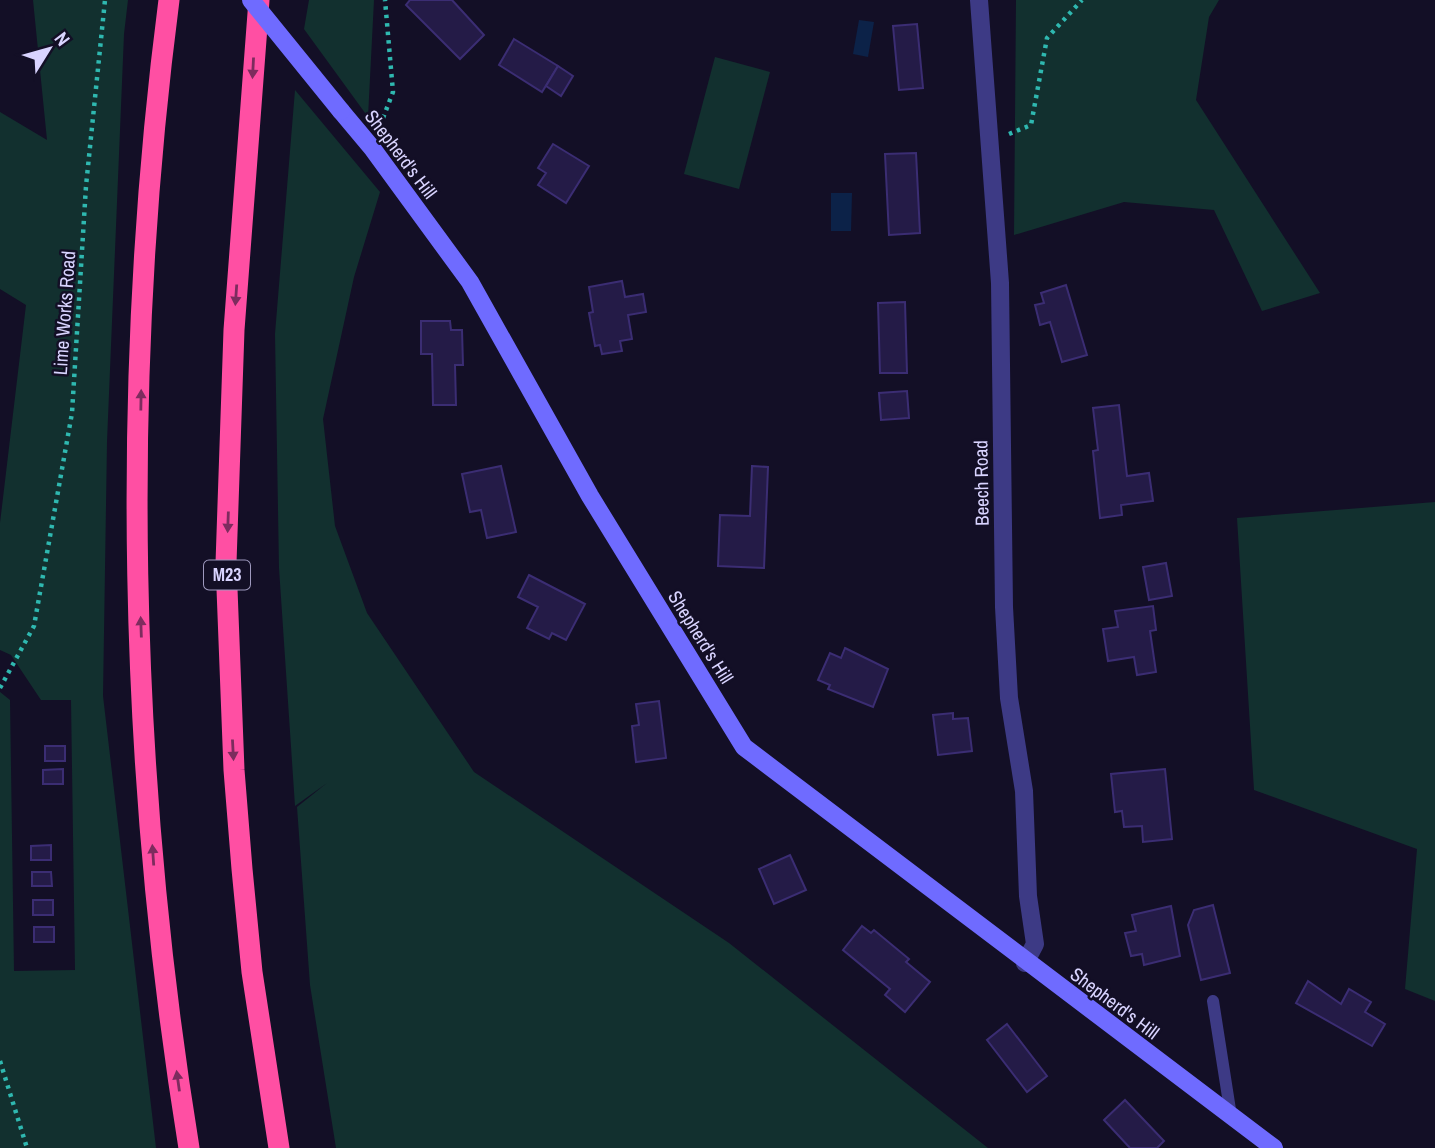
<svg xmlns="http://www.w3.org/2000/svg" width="1435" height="1148" viewBox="0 0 1435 1148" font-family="'Archivo Narrow',sans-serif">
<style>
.green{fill:#12302f}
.water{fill:#0c2248}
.building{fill:#241b47;stroke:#3b2d73;stroke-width:2}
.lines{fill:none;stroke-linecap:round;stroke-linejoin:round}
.path{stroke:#2fb8b0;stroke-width:4.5;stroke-dasharray:3.5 5;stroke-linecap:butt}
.service{stroke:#3d3a85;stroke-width:12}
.minor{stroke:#3d3a85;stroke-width:18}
.secondary{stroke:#6f6bff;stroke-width:18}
.motorway{stroke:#ff4fa3;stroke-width:21}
.secondary-bridge{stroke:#6f6bff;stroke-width:18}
.oneway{fill:#7d2c5e}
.labels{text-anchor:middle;stroke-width:5;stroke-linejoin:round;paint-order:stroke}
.shield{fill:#130f26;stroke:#9e99be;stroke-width:2}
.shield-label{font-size:18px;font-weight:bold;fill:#d9d4ff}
.street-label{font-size:19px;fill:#d9d4ff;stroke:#130f26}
</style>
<rect width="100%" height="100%" fill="#130f26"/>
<g class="green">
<path d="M33,0H128L124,34L107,442L103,696L156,1148H0V692L10,700L14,971L75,970L71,700H41L11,655L0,650V523L26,305L0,289V112L47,140Z"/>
<path d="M309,0H374L368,117L304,29Z"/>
<path d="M1016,0H1219L1209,17L1196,100L1320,293L1262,311L1214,210L1124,202L1014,235Z"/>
<path d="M715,57L770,72L739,189L684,174Z"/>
<path d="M295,90L380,192L354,277L323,419L335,526L367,613L474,772L729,943L988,1148H336L310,985L297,807L327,783L295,806L279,568L275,334Z"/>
<path d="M1435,502V1001L1405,989L1417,849L1254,790L1237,518Z"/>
</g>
<g class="water">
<path d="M859,20L874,22L868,57L853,54Z"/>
<path d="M831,193H852L851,231H831Z"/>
</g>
<g class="building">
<path d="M410,0H452L484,35L460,59L406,5Z"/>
<path d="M917,24L923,88L899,90L893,26Z"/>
<path d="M514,39L558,66L542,92L499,65Z"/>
<path d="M558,66L573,76L561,96L546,86Z"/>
<path d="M553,144L589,166L566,203L538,185L546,173L538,168Z"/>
<path d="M916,153L920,233L889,235L885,154Z"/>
<path d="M622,281L625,297L643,294L646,312L628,315L632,339L620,341L622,351L602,354L600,345L595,346L589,313L593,312L589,287Z"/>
<path d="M1066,285L1087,355L1062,362L1050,322L1040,325L1035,305L1044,303L1041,293Z"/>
<path d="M905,302L907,373H880L878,303Z"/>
<path d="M421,321H450L451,330H462L463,365H455L456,405H433L432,354H421Z"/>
<path d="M907,391L909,418L881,420L879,393Z"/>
<path d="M1119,405L1127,476L1149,473L1153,501L1121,505L1122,515L1100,518L1093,451L1098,450L1093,408Z"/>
<path d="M501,466L516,532L487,538L481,510L470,512L462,474Z"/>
<path d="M752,466L768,467L764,568L718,566L720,515L750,516Z"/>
<path d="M1166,563L1172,596L1149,600L1143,567Z"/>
<path d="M529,575L585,604L566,640L552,633L549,639L527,628L538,607L518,597Z"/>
<path d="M1153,606L1156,630L1150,631L1156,672L1137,675L1134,657L1108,661L1103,629L1118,627L1115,611Z"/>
<path d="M845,648L888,669L873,707L828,689L830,685L818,680L830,653L841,658Z"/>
<path d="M659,701L666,758L636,762L632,726L639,725L636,704Z"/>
<path d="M953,713V719L968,718L972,751L938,755L933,715Z"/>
<rect x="45" y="746" width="20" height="15"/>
<path d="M63,769V784H43V770Z"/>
<path d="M1165,769L1172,839L1143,842L1142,826L1124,827L1122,811L1115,812L1111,774Z"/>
<path d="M51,845V860H31V846Z"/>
<path d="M790,855L806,890L774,904L759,869Z"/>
<path d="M32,872H51L52,886H32Z"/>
<rect x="33" y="900" width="20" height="15"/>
<path d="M1213,905L1230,973L1201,980L1188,925L1194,910Z"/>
<path d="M1171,906L1180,956L1144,965L1142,954L1131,956L1125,933L1136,931L1132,915Z"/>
<path d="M862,926L871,933L874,930L909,959L906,962L930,982L905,1012L885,995L890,989L843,950Z"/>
<rect x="34" y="927" width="20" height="15"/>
<path d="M1308,981L1341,1004L1349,989L1371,1002L1365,1012L1385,1024L1372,1046L1296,1003Z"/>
<path d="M1007,1024L1047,1076L1027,1092L987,1040Z"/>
<path d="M1125,1100L1164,1141L1157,1148H1130L1104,1120Z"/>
</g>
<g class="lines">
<g class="path">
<path d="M380,126L393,92L385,0"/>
<path d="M1009,134L1031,125L1047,38L1082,0"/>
<path d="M0,688L34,626L72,413L86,186L105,0"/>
<path d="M0,1061L27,1148"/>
</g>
<path class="service" d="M1213,1001L1231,1116"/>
<path class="minor" d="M979,0L1000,283L1004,607L1009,698L1024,791L1028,896L1035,944L1025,963"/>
<path class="secondary" d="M341,111L372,148L470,282L590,496L744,747L1274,1148"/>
<g class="motorway">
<path d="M169,0C120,376 128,774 189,1148"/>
<path d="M259,0L234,330L226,563L234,770L242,869L252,972L279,1148"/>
</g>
<path class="secondary-bridge" d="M251,0L341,111"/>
</g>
<defs><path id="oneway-solid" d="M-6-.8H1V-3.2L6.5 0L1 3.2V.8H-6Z" transform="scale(1.75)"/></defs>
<g class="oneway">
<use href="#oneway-solid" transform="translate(253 68) rotate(93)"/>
<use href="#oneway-solid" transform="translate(236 295) rotate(94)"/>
<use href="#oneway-solid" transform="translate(141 400) rotate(-89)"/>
<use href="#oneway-solid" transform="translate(228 522) rotate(92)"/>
<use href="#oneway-solid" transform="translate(141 627) rotate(-92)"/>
<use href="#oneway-solid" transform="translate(233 750) rotate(87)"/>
<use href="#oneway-solid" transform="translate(153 855) rotate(-94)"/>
<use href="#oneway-solid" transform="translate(178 1081) rotate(-98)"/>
</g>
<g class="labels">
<rect class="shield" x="204" y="560.5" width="46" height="29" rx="5"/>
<g class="shield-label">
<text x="227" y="581">M23</text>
</g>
<g class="street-label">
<text transform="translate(401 154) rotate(53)" y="7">Shepherd's Hill</text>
<text transform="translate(64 313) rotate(-86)" y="7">Lime Works Road</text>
<text transform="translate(981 483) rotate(-91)" y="7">Beech Road</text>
<text transform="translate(701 637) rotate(58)" y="7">Shepherd's Hill</text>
<text transform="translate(1115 1003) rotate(37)" y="7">Shepherd's Hill</text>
</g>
</g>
<g transform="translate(49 49) rotate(53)" stroke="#130f26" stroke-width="5" paint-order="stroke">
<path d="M0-5L12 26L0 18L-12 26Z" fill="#d9d4ff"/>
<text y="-10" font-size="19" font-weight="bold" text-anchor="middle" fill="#d9d4ff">N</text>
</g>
</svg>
